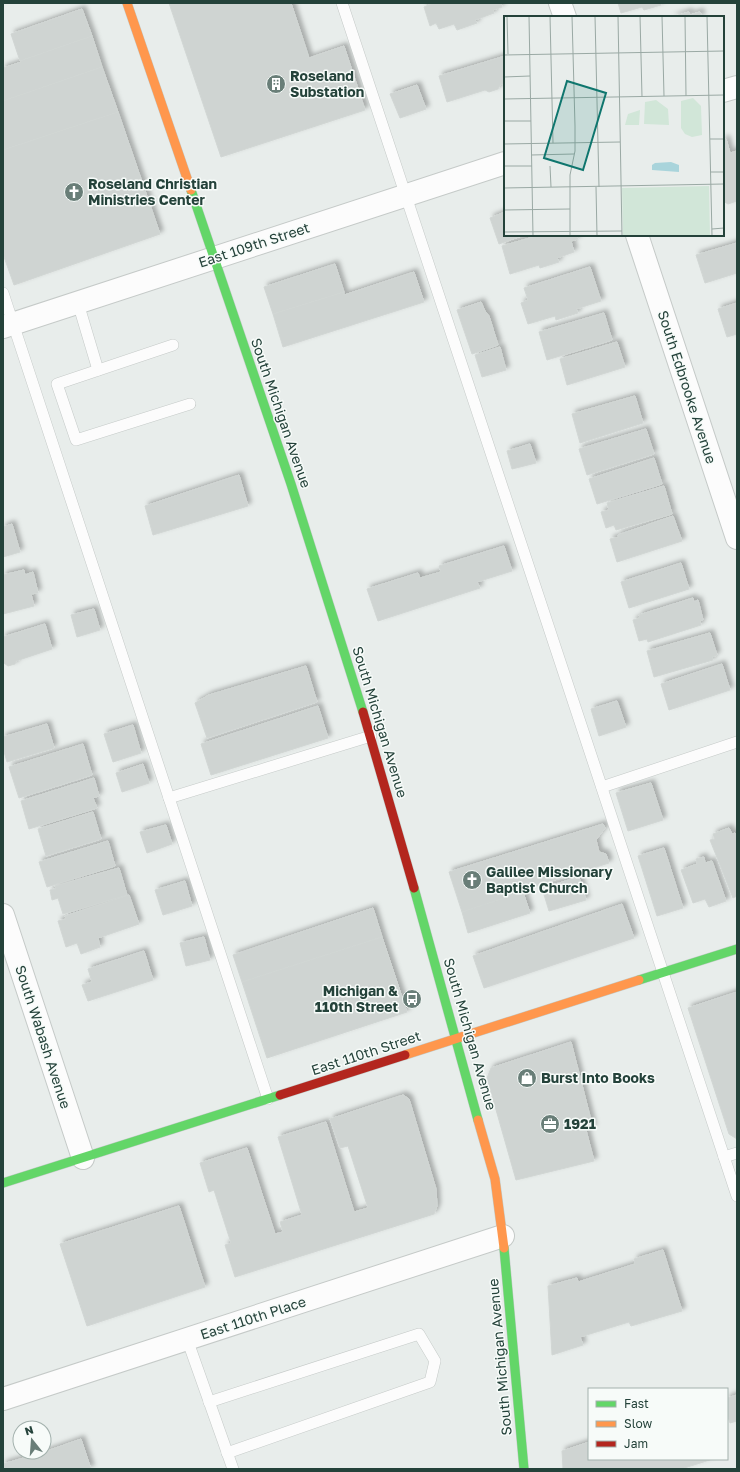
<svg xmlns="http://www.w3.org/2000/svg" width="740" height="1472" viewBox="0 0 740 1472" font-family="'Golos Text',sans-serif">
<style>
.building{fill:#cfd4d2;stroke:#d1d6d4;filter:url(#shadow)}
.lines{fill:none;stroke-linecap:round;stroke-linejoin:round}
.lane-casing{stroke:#c5cac8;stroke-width:12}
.street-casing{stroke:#c5cac8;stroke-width:24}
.fast-casing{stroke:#c3cbc8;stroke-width:10}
.slow-casing{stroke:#c3cbc8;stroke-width:10}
.jam-casing{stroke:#c3cbc8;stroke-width:10}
.lane{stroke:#fcfcfc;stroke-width:11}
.street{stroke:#fcfcfc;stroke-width:22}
.fast{stroke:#63d668;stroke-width:9}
.slow{stroke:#ff974d;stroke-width:9}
.jam{stroke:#b3261e;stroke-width:9}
.labels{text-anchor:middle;stroke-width:3;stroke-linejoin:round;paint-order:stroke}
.poi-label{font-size:14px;font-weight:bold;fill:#24423a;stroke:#f7fbf9;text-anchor:start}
.street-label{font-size:14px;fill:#24423a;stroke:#f7fbf9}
.inset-road{fill:none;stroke:#9aa9a4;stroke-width:1}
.view{fill:#0f766e;fill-opacity:0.15;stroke:#0f766e;stroke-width:2}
.inset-edge{fill:none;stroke:#24423a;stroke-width:2}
</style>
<defs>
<filter id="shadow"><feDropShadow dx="3.5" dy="-3.5" stdDeviation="2" flood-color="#0004"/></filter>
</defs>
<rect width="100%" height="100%" fill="#e8edeb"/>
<g class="building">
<path d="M169,3H291L309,58L344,46L365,110L221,157Z"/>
<path d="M430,3H501L502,7L493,10L494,13L475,20L477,23L457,30L454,24L439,29L436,23L430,26L424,7L431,4Z"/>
<path d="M618,3H660L661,5L644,10L642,7L621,13Z"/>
<path d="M82,9L92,36L20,61L11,34Z"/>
<path d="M689,12L690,15L700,12L702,17H672Z"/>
<path d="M92,36L102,67L3,101V68L21,62L20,61Z"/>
<path d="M505,56V83L500,85L498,89L489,92L485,90L447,102L439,76Z"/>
<path d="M102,67L118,112L3,150V101Z"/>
<path d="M417,85L426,109L400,118L390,94Z"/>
<path d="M118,112L160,234L14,285L3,254V150Z"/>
<path d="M723,139H726L730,153L737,151V201L728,204L723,201Z"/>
<path d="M505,212V235H524L499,244L490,218Z"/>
<path d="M540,235H576L578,239L571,241L574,252L557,258L559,262L540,268L539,265L510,274L502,246Z"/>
<path d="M737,243V273L705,283L696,255Z"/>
<path d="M335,264L344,292L273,314L264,287Z"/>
<path d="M590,267L601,301L576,309L578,313L556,320L555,316L528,324L521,303L528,300L524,288Z"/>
<path d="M414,272L424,302L283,347L273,314L344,292V295Z"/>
<path d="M481,302L485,311L489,316L498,345L472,354L457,310Z"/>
<path d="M737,303V334L727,337L718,309Z"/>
<path d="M604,313L612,340L547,360L539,332Z"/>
<path d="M617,342L625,367L567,385L560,359Z"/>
<path d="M500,347L506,370L482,377L475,355Z"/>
<path d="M635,396L643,423L580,443L572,414Z"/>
<path d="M646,429L654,454L587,475L579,449Z"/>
<path d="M530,444L536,463L512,469L507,451Z"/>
<path d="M654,458L662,484L597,504L589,479Z"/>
<path d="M239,475L248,506L153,535L145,506Z"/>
<path d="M664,486L672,514L616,530L614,525L606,528L601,512L609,510L607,503Z"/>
<path d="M673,516L682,541L617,562L610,539L619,537L618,535Z"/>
<path d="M12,524L20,552L3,557V527Z"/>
<path d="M504,546L512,571L477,582L480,588L378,621L367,589L418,573L420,578L441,572L439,566Z"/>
<path d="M681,563L689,589L629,608L621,582Z"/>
<path d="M24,570L25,575L33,572L38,593L31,594L34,606L3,614V575Z"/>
<path d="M693,598L694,602L698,600L703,620L700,621L701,625L648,642L647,639L639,641L633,620L640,618L639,615Z"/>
<path d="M94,609L100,630L77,637L71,615Z"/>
<path d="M45,624L52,649L16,661L15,664L8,666L4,663H3V637Z"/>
<path d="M710,633L717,655L712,657L713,660L654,677L647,651Z"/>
<path d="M722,664L730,690L669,710L661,684Z"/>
<path d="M306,666L317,702L207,738L195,703L209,695Z"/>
<path d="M617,701L626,727L599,736L591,709Z"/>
<path d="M318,706L328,738L211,775L201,744Z"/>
<path d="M47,724L54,748L7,762L3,748V737Z"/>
<path d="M133,725L141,753L113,762L104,734Z"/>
<path d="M83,744L92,775L19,798L9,767Z"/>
<path d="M143,764L149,783L122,792L116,773Z"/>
<path d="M94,778L99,796L93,798L97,808L29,829L21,801Z"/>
<path d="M651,783L663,820L628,831L616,793Z"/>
<path d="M93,812L101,839L46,856L38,829Z"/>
<path d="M603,824L605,828L596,840L599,852L606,854L609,863L523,890V892L462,912L449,872Z"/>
<path d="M166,825L172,844L147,853L140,832Z"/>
<path d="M729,828L732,834L735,833L737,837V896L733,898L710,840L715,839L713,834Z"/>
<path d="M108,841L115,866L47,887L39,862Z"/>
<path d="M664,848L683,908L657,916L638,856Z"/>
<path d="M704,857L705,863L712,861L726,901L709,907L705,899L693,903L681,870L697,864L696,859Z"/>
<path d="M119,868L127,895L63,914L58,898L52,900L50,890L56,889L55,886Z"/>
<path d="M579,877L586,900L549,911L542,888Z"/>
<path d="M185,881L192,906L163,915L155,890Z"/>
<path d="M523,892L530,913L468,933L462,912Z"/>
<path d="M129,895L139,924L98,938L100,947L81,954L77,943L66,947L58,921L66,919L65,916Z"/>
<path d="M622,904L634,938L484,988L473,956Z"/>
<path d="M373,908L382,937L242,982L233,955Z"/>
<path d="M204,937L210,960L186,966L180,943Z"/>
<path d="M382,937L407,1012L267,1058L242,982Z"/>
<path d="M144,951L153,980L88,1001L82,985L92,982L88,969Z"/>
<path d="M737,992V1139L729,1134L688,1008Z"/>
<path d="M571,1042L593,1128L586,1130L594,1161L516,1180L487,1078L491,1068Z"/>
<path d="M403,1095L409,1099L436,1189L437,1206L434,1214L235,1277L225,1245L231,1243L214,1190L209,1192L200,1163L247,1148L275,1234L283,1232L280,1222L302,1215L278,1137L326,1122L354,1212L368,1208L348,1146L340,1148L330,1119Z"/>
<path d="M179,1206L205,1287L87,1326L60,1244Z"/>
<path d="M663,1250L682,1311L631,1326L629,1322L580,1337L583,1345L552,1355L548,1286L577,1278L578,1282L635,1264L634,1259Z"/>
<path d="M737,1395V1421L730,1423L727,1414V1398Z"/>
<path d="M81,1439L91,1469H3V1464L44,1452Z"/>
<path d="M589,1442V1459H713L681,1469H563L562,1451Z"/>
</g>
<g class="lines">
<g class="lane-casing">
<g id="lane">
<path d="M342,3L737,1196"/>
<path d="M3,293L268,1099"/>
<path d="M78,303L98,370"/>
<path d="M173,345L57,384L76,440L190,404"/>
<path d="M602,787L737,742"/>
<path d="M169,798L371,736"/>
<path d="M724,1157L737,1153"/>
<path d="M187,1339L233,1469"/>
<path d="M209,1402L419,1334L435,1361L430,1382L227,1453"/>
</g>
</g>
<g class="street-casing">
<g id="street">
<path d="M560,3L565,17"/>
<path d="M723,91L737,87"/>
<path d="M637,235L737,538"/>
<path d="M3,327L505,163"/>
<path d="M3,915L83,1158"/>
<path d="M3,1399L503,1236"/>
</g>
</g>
<g class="fast-casing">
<g id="fast">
<path d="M191,190L291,484L363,712"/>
<path d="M414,888L478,1120"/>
<path d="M639,980L737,949"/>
<path d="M3,1183L280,1095"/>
<path d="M504,1248L524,1469"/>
</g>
</g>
<g class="slow-casing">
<g id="slow">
<path d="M127,3L191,190"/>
<path d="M405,1055L639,980"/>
<path d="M478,1120L495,1179L504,1248"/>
</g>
</g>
<g class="jam-casing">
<g id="jam">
<path d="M363,712L414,888"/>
<path d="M280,1095L405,1055"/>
</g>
</g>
<use href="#lane" class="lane"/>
<use href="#street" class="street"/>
<use href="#fast" class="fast"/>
<use href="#slow" class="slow"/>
<use href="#jam" class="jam"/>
</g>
<defs>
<g id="building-disc" transform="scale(1)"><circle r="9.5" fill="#697e78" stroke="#f7fbf9"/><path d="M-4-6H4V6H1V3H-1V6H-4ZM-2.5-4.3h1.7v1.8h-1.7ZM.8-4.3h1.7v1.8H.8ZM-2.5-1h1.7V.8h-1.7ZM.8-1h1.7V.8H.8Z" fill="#fff"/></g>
<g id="church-disc" transform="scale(1)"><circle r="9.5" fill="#697e78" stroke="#f7fbf9"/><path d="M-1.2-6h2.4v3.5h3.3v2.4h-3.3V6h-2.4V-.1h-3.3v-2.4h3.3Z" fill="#fff"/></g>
<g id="bus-disc" transform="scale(1)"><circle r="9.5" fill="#697e78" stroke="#f7fbf9"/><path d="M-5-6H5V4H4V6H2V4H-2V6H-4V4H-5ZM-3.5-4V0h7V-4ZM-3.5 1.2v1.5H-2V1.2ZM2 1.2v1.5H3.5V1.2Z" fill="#fff"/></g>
<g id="shop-disc" transform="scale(1)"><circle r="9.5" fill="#697e78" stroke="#f7fbf9"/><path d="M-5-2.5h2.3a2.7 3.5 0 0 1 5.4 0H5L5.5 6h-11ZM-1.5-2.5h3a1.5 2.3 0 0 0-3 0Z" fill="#fff"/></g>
<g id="office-disc" transform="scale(1)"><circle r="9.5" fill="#697e78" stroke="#f7fbf9"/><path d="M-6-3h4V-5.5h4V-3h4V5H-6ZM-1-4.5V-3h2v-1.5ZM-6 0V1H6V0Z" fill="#fff"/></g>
</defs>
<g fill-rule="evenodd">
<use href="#building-disc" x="276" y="84"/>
<use href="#church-disc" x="74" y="192"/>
<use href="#church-disc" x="472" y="880"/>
<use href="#bus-disc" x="412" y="999"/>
<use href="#shop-disc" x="527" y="1078"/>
<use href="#office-disc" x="550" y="1124"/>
</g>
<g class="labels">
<g class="poi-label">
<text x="290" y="81">Roseland<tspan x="290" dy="16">Substation</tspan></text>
<text x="88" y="189">Roseland Christian<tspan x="88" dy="16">Ministries Center</tspan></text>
<text x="486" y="877">Galilee Missionary<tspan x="486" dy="16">Baptist Church</tspan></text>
<text x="398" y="996" text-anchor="end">Michigan &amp;<tspan x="398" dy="16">110th Street</tspan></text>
<text x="541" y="1083">Burst Into Books</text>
<text x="564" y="1129">1921</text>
</g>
<g class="street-label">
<text transform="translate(254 245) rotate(-18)" y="5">East 109th Street</text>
<text transform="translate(687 387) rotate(72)" y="5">South Edbrooke Avenue</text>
<text transform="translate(281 413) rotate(71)" y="5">South Michigan Avenue</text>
<text transform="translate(380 722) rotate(73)" y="5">South Michigan Avenue</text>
<text transform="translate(470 1034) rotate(74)" y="5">South Michigan Avenue</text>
<text transform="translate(43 1037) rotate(72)" y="5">South Wabash Avenue</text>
<text transform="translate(366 1053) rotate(-18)" y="5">East 110th Street</text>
<text transform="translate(253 1318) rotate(-18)" y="5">East 110th Place</text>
<text transform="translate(500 1357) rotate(-95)" y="5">South Michigan Avenue</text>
</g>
</g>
<g transform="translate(504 16)">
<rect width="220" height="220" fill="#e8edeb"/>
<path d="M189,82L197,90L198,119L188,121L181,118L177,112V85ZM152,84L164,93L165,109L140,108L141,86ZM136,94L135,109H121L124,98ZM205,170L206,220H119L118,172Z" fill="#d1e6d8"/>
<path d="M167,146L175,149V156L148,154V149L151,147Z" fill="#a9d4db"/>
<path class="inset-road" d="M3,0L4,38M25,0L29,220M46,0L49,127M91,0L95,171M114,0L118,220M136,0L138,81M158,0L160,80M181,0L182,80M203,0L208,220M0,39L220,35M0,61L26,60M0,83L220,79M0,105H27M206,123H220M0,128L116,126M27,139L70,138M0,150H28M46,150L47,171M206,156H220M92,171L93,220M0,172L220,168M0,194L66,193M208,213L220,212M0,216L118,215M66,220V159L71,135V110L68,0"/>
<path class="view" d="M63,65L102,77L79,154L40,142Z"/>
<rect width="220" height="220" class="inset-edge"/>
</g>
<rect width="740" height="1472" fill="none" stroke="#24423a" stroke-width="8"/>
<rect x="588" y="1388" width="140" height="72" fill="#f7fbf9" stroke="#a3b1ad"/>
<rect x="596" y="1401" width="20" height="6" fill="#63d668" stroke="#a3b1ad"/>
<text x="624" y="1408" font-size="12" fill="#24423a">Fast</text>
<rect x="596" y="1421" width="20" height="6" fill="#ff974d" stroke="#a3b1ad"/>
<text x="624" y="1428" font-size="12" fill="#24423a">Slow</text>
<rect x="596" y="1441" width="20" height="6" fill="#b3261e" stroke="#a3b1ad"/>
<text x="624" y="1448" font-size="12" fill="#24423a">Jam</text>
<g transform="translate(32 1440) rotate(343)"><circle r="19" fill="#f7fbf9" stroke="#a3b1ad"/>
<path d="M0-3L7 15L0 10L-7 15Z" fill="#697e78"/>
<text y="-6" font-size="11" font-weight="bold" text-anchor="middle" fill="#24423a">N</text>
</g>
</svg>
